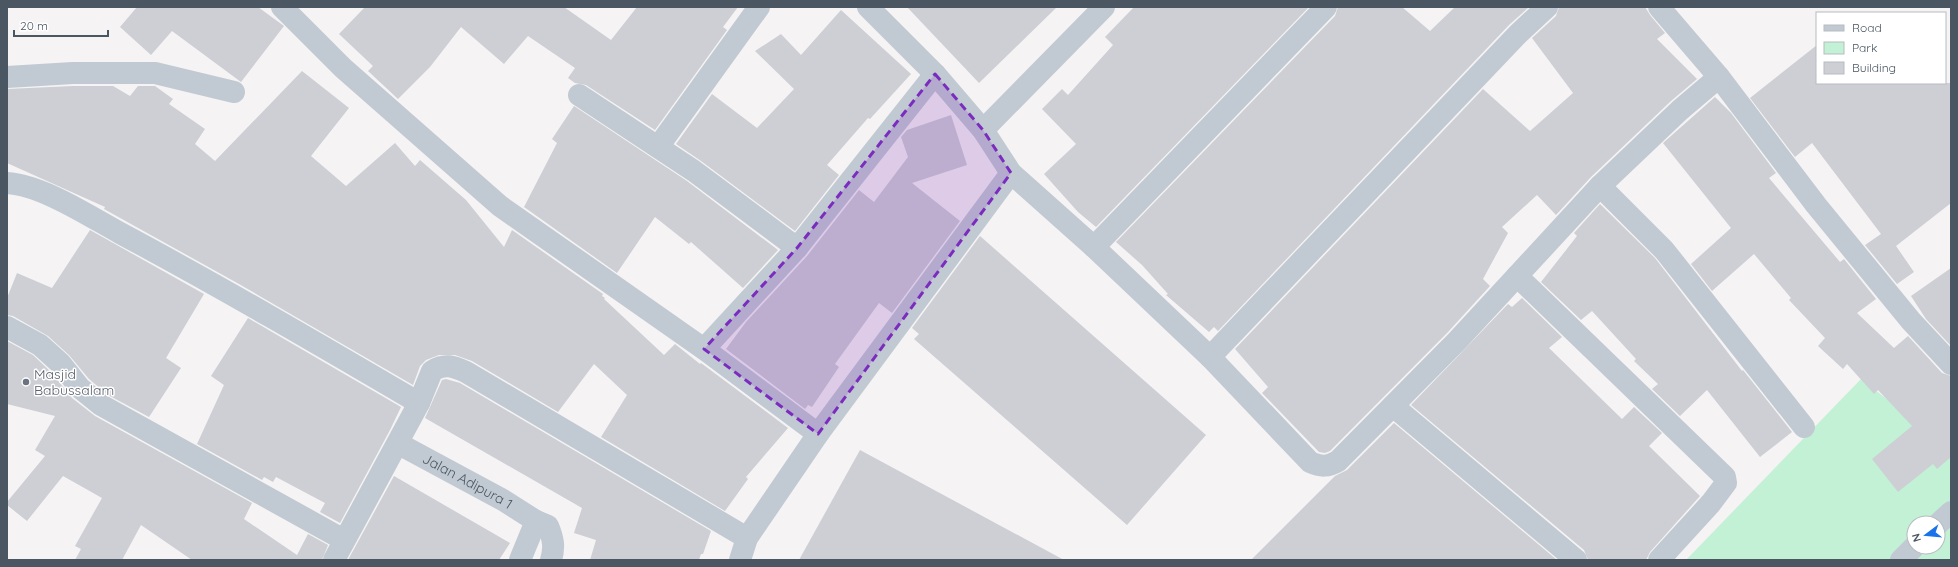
<svg xmlns="http://www.w3.org/2000/svg" width="1958" height="567" viewBox="0 0 1958 567" font-family="Quicksand,sans-serif">
<style>
.green{fill:#c3f1d5;fill-rule:evenodd}
.building{fill:#cdcfd5}
.lines{fill:none;stroke-linecap:round;stroke-linejoin:round}
.minor{stroke:#c1cad2;stroke-width:22}
.marked{fill:#7b2cbf;fill-opacity:0.2;stroke:#7b2cbf;stroke-width:3;stroke-dasharray:8 5;stroke-linejoin:round}
.worship-dot{fill:#6b7280;stroke:#fff;stroke-width:1.5}
.labels{text-anchor:middle;stroke-width:3;stroke-linejoin:round;paint-order:stroke}
.worship-label{font-size:14px;fill:#5b616d;stroke:#fff;text-anchor:start}
.street-label{font-size:14px;fill:#4a5661;stroke:#fff}
</style>
<rect width="100%" height="100%" fill="#f5f3f3"/>
<path class="green" d="M1861,379L1951,449V560H1686ZM1914,523H1938V547H1914Z"/>
<g class="building">
<path d="M137,7H258L284,26L241,82L172,31L151,55L120,27Z"/>
<path d="M365,7H564L611,40L637,7H738L723,27L727,30L655,130L586,85L575,83L568,78L575,68L528,36L504,64L461,27L430,67L398,99L368,71L373,66L339,34Z"/>
<path d="M907,7H1057L979,83Z"/>
<path d="M1134,7H1309L1096,227L1078,212L1044,174L1076,144L1042,109L1062,89L1068,95L1113,45L1105,37Z"/>
<path d="M1338,7H1402L1430,31L1455,7H1529L1509,25L1218,331L1214,327L1209,332L1166,295L1168,294L1142,265L1116,242L1335,16Z"/>
<path d="M1559,7H1645L1650,15L1665,33L1657,39L1697,79L1671,101L1591,177L1556,215L1537,195L1502,227L1508,233L1483,279L1490,286L1448,332L1330,451L1325,453L1319,452L1262,393L1268,387L1235,349L1483,89L1530,131L1573,93L1532,38L1556,16Z"/>
<path d="M841,10L911,74L870,119L868,118L827,165L839,175L795,231L701,161L676,144L712,94L757,128L794,89L755,51L781,34L801,55Z"/>
<path d="M1817,45V83H1951V203L1896,246L1914,272L1897,284L1865,245L1881,234L1812,143L1795,157L1750,98Z"/>
<path d="M302,71L349,108L311,156L346,186L395,143L415,166L420,160L466,200L504,247L512,230L603,294L602,296L605,298L604,299L664,355L675,344L700,364L701,363L788,428L746,477L748,479L725,511L601,437L627,395L594,364L558,412L472,361L455,355H439L426,360L420,366L413,385L239,284L104,209L105,207L7,163V89L73,86H113L130,96L138,86H155L173,99L169,104L205,129L195,144L215,161Z"/>
<path d="M1715,97L1731,113L1776,173L1769,178L1840,262L1844,259L1876,299L1857,313L1894,348L1908,336L1942,373L1951,376V457L1937,469L1933,464L1898,492L1872,459L1912,426L1878,390L1874,394L1847,364L1843,369L1818,346L1825,338L1789,300L1791,298L1754,254L1712,291L1691,264L1731,228L1663,143Z"/>
<path d="M574,106L687,181L778,250L743,288L691,242L689,244L655,217L617,273L524,207L557,143L552,139Z"/>
<path d="M951,115L967,165L912,183L960,221L892,313L879,303L835,364L839,367L812,407L808,405L805,409L726,349L746,322L807,256L859,190L874,202L908,157L901,137L907,130Z"/>
<path d="M1600,204L1655,258L1742,371L1743,370L1792,432L1760,457L1707,390L1680,416L1652,389L1658,384L1634,361L1636,359L1592,311L1581,320L1541,282L1577,236L1574,233Z"/>
<path d="M90,230L204,294L166,358L181,368L149,417L108,395L89,379L69,355L48,336L13,316L7,315V298L17,273L52,288Z"/>
<path d="M980,236L1206,435L1127,525L914,339L919,334L912,328Z"/>
<path d="M1951,268V346L1926,319L1911,296Z"/>
<path d="M1522,298L1562,337L1549,348L1622,419L1634,407L1662,433L1649,446L1700,496L1650,552L1646,560H1588L1584,550L1411,405L1508,304L1512,307Z"/>
<path d="M248,318L401,407L390,430L340,523L320,512L325,503L276,477L273,482L264,477L262,480L197,444L224,385L211,376Z"/>
<path d="M7,341L33,355L52,373L72,398L95,416L252,503L244,519L297,555L308,534L328,545L322,560H192L141,525L122,560H75L81,549L75,546L102,498L63,476L27,521L7,505V502L45,456L35,450L55,416L7,404Z"/>
<path d="M446,379L460,383L711,531L703,554H701L699,560H590L596,540L574,533L582,508L425,418L442,380Z"/>
<path d="M1394,423L1557,560H1251L1335,476L1347,470Z"/>
<path d="M860,450L1064,560H799Z"/>
<path d="M394,476L510,543L499,560H348Z"/>
</g>
<g class="lines">
<g class="minor">
<path d="M282,7L343,68L500,206L704,349L818,434"/>
<path d="M868,7L935,74L983,130L1011,173L1094,247L1210,357L1310,462C1321,467 1328,467 1338,461L1457,341L1600,186L1680,110L1719,77"/>
<path d="M1659,7L1719,77L1816,205L1911,321L1951,364"/>
<path d="M7,77L73,73H155L234,92"/>
<path d="M579,95L694,171L797,248"/>
<path d="M983,130L1104,7"/>
<path d="M658,147L759,7"/>
<path d="M7,183C42,185 89,216 120,233C221,287 320,345 419,403L432,371C445,363 453,366 466,372L747,538"/>
<path d="M1600,186L1664,250L1804,427"/>
<path d="M1094,247L1326,7"/>
<path d="M1517,276L1725,477L1726,483L1711,503L1659,560"/>
<path d="M7,327L40,345L61,364L80,388L101,405L344,540"/>
<path d="M704,349L797,248L935,74"/>
<path d="M1210,357L1518,34L1547,7"/>
<path d="M1393,406L1576,560"/>
<path id="s1" d="M399,444L503,500L536,521L548,526C553,538 555,547 551,560"/>
<path d="M1938,524L1951,512"/>
<path d="M334,560L419,403"/>
<path d="M520,560L536,521"/>
<path d="M740,560L747,538L818,434L1011,173"/>
<path d="M1901,560L1914,547"/>
</g>
</g>
<path class="marked" d="M935,74L983,130L1011,173L818,434L704,349L797,248Z"/>
<circle class="worship-dot" cx="26" cy="382" r="4"/>
<g class="labels">
<g class="worship-label">
<text x="34" y="379">Masjid<tspan x="34" dy="16">Babussalam</tspan></text>
</g>
<g class="street-label">
<text dy="5" stroke="none"><textPath href="#s1" startOffset="78">Jalan Adipura 1</textPath></text>
</g>
</g>
<rect width="1958" height="567" fill="none" stroke="#4a5661" stroke-width="16"/>
<rect x="1816" y="12" width="130" height="72" fill="#ffffff" stroke="#b7bbc0"/>
<rect x="1824" y="25" width="20" height="6" fill="#c1cad2" stroke="#b7bbc0"/>
<text x="1852" y="32" font-size="12" fill="#4a5661">Road</text>
<rect x="1824" y="42" width="20" height="12" fill="#c3f1d5" stroke="#b7bbc0"/>
<text x="1852" y="52" font-size="12" fill="#4a5661">Park</text>
<rect x="1824" y="62" width="20" height="12" fill="#cdcfd5" stroke="#b7bbc0"/>
<text x="1852" y="72" font-size="12" fill="#4a5661">Building</text>
<g transform="translate(1926 535) rotate(254)"><circle r="19" fill="#ffffff" stroke="#b7bbc0"/>
<path d="M0-3L7 15L0 10L-7 15Z" fill="#1a73e8"/>
<text y="-6" font-size="11" font-weight="bold" text-anchor="middle" fill="#4a5661">N</text>
</g>
<path d="M14 30v6h94v-6" fill="none" stroke="#4a5661" stroke-width="2"/>
<text x="20" y="30" font-size="12" fill="#4a5661" stroke="#ffffff" stroke-width="3" paint-order="stroke">20 m</text>
</svg>
